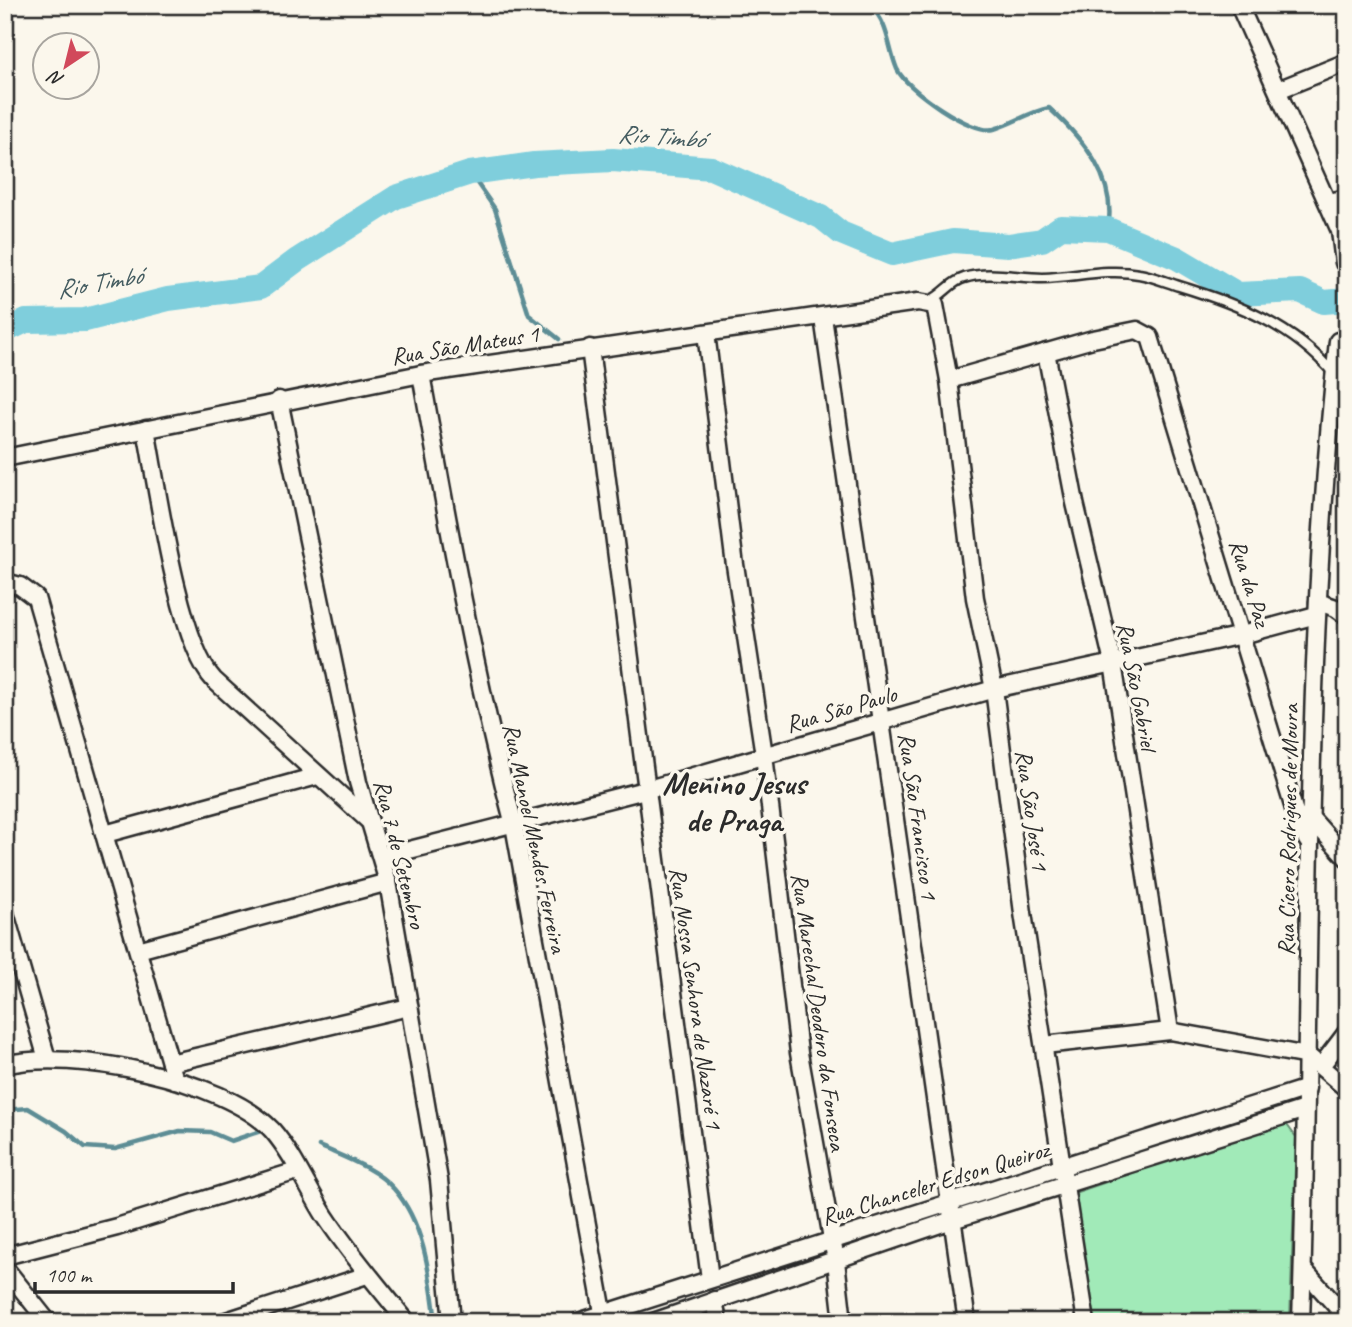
<svg xmlns="http://www.w3.org/2000/svg" width="1352" height="1327" viewBox="0 0 1352 1327" font-family="Caveat,sans-serif">
<style>
.green{fill:#a1eab8;stroke:#668a72;stroke-width:2}
.lines{fill:none;stroke-linecap:round;stroke-linejoin:round}
.stream{stroke:#5d8d95;stroke-width:4.5}
.river{stroke:#7fcedc;stroke-width:24}
.lane-casing{stroke:#2b2b2b;stroke-width:13}
.street-casing{stroke:#2b2b2b;stroke-width:21}
.lane{stroke:#fbf7ec;stroke-width:8}
.street{stroke:#fbf7ec;stroke-width:16}
.labels{text-anchor:middle;stroke-width:7;stroke-linejoin:round;paint-order:stroke}
.street-label{font-size:24px;fill:#2b2b2b;stroke:#fbf7ec}
.water-label{font-size:26px;font-style:italic;fill:#445c60;stroke:#fbf7ec}
.district-label{font-size:32px;font-weight:bold;fill:#2b2b2b;stroke:#fbf7ec}
</style>
<rect width="100%" height="100%" fill="#fbf7ec"/>
<filter id="ink" filterUnits="userSpaceOnUse"><feTurbulence type="fractalNoise" baseFrequency=".0143" numOctaves="2"/><feDisplacementMap in="SourceGraphic" scale="14" xChannelSelector="R" yChannelSelector="G"/><feConvolveMatrix kernelMatrix="1 2 1 2 8 2 1 2 1" color-interpolation-filters="sRGB"/></filter>
<g filter="url(#ink)">
<path class="green" d="M1276,1124L1287,1125L1296,1137L1290,1322H1092L1074,1193Z"/>
<g class="lines">
<g class="stream">
<path d="M870,5C890,26 887,45 897,69C906,89 972,135 994,129C1014,123 1029,112 1049,108C1084,140 1117,179 1108,229"/>
<path d="M470,173L495,209L529,315L559,339"/>
<path d="M5,1110L28,1108L66,1131L85,1147L115,1149L180,1131L210,1132L231,1141L264,1130"/>
<path d="M319,1146C343,1157 376,1168 394,1189C425,1224 430,1277 436,1322"/>
</g>
<path class="river" d="M5,331L26,321L85,320L168,299L261,287L297,260L396,197L470,173L534,164L613,160L711,168L821,217L841,233L892,254L953,241L1008,245L1042,240L1061,227L1108,229L1177,258L1238,294L1300,291L1324,302L1347,300"/>
<g class="lane-casing">
<path id="lane" d="M929,301C943,296 950,282 964,278C988,270 1018,278 1043,278C1075,277 1107,268 1139,274C1152,276 1166,282 1179,286C1238,304 1294,326 1334,374"/>
</g>
<g class="street-casing">
<g id="street">
<path d="M1239,5L1340,231L1344,263"/>
<path d="M1278,90L1347,62"/>
<path d="M1328,202L1347,198"/>
<path d="M823,317L967,1322"/>
<path d="M706,333L734,558L764,755L799,1053L836,1261L843,1322"/>
<path d="M590,348L710,1279"/>
<path d="M1046,352L1075,503L1113,663L1170,1031"/>
<path d="M421,374C448,525 475,676 514,825L603,1312"/>
<path d="M949,380L1093,339L1137,330L1150,337L1294,809L1307,840"/>
<path d="M279,400L358,782L388,882L439,1180L452,1322"/>
<path d="M146,429C157,486 178,642 214,680L370,822"/>
<path d="M5,458L421,374L918,302L935,305L949,380L975,598L994,689L1023,913L1086,1322"/>
<path d="M5,582L20,586L36,598L175,1080"/>
<path d="M1318,602L1336,608L1347,616"/>
<path d="M1310,817L1347,858"/>
<path d="M105,834L317,776"/>
<path d="M382,857L645,790L994,689L1242,635L1316,615"/>
<path d="M5,913L47,1059"/>
<path d="M138,950L388,882"/>
<path d="M1044,1045L1170,1031L1308,1056L1347,1089"/>
<path d="M170,1063L409,1007"/>
<path d="M5,1065C71,1048 224,1079 272,1130C293,1154 308,1189 325,1216C350,1254 379,1287 407,1322"/>
<path d="M1321,1066L1347,1032"/>
<path d="M5,1256L117,1227L297,1171"/>
<path d="M5,1268L48,1322"/>
<path d="M1303,1269L1347,1318"/>
<path d="M714,1300L718,1322"/>
<path d="M223,1322L367,1275"/>
<path d="M578,1322L1307,1088"/>
<path d="M653,1322L952,1220L1305,1109"/>
<path d="M1301,1322C1312,994 1302,667 1338,341"/>
</g>
</g>
<use href="#lane" class="lane"/>
<use href="#street" class="street"/>
</g>
</g>
<g class="labels">
<g class="street-label">
<text transform="translate(465 345) rotate(-9)" y="8">Rua São Mateus 1</text>
<text transform="translate(1250 583) rotate(73)" y="8">Rua da Paz</text>
<text transform="translate(1137 686) rotate(79)" y="8">Rua São Gabriel</text>
<text transform="translate(841 709) rotate(-16)" y="8">Rua São Paulo</text>
<text transform="translate(1032 810) rotate(82)" y="8">Rua São José 1</text>
<text transform="translate(918 816) rotate(82)" y="8">Rua São Francisco 1</text>
<text transform="translate(1288 830) rotate(-89)" y="8">Rua Cícero Rodrigues de Moura</text>
<text transform="translate(535 838) rotate(78)" y="8">Rua Manoel Mendes Ferreira</text>
<text transform="translate(400 854) rotate(76)" y="8">Rua 7 de Setembro</text>
<text transform="translate(696 998) rotate(82)" y="8">Rua Nossa Senhora de Nazaré 1</text>
<text transform="translate(819 1012) rotate(82)" y="8">Rua Marechal Deodoro da Fonseca</text>
<text transform="translate(935 1183) rotate(-17)" y="8">Rua Chanceler Edson Queiroz</text>
</g>
<g class="water-label">
<text transform="translate(661 136) rotate(4)" y="9">Rio Timbó</text>
<text transform="translate(99 282) rotate(-10)" y="9">Rio Timbó</text>
</g>
<g class="district-label">
<text x="734" y="794">Menino Jesus<tspan x="734" dy="37">de Praga</tspan></text>
</g>
</g>
<rect width="1352" height="1327" fill="none" stroke="#fbf7ec" stroke-width="28"/>
<rect x="14" y="14" width="1324" height="1299" fill="none" stroke="#2b2b2b" stroke-width="2.5" filter="url(#ink)"/>
<g transform="translate(66 66) rotate(215)"><circle r="33" fill="#fbf7ec" stroke="#a8a59f" stroke-width="2"/>
<path d="M0-5L12 26L0 18L-12 26Z" fill="#d1495b"/>
<text y="-10" font-size="19" font-weight="bold" text-anchor="middle" fill="#2b2b2b">N</text>
</g>
<path d="M35 1282v10h198v-10" fill="none" stroke="#2b2b2b" stroke-width="3.5"/>
<text x="46" y="1282" font-size="21" fill="#2b2b2b" stroke="#fbf7ec" stroke-width="5" paint-order="stroke">100 m</text>
</svg>
